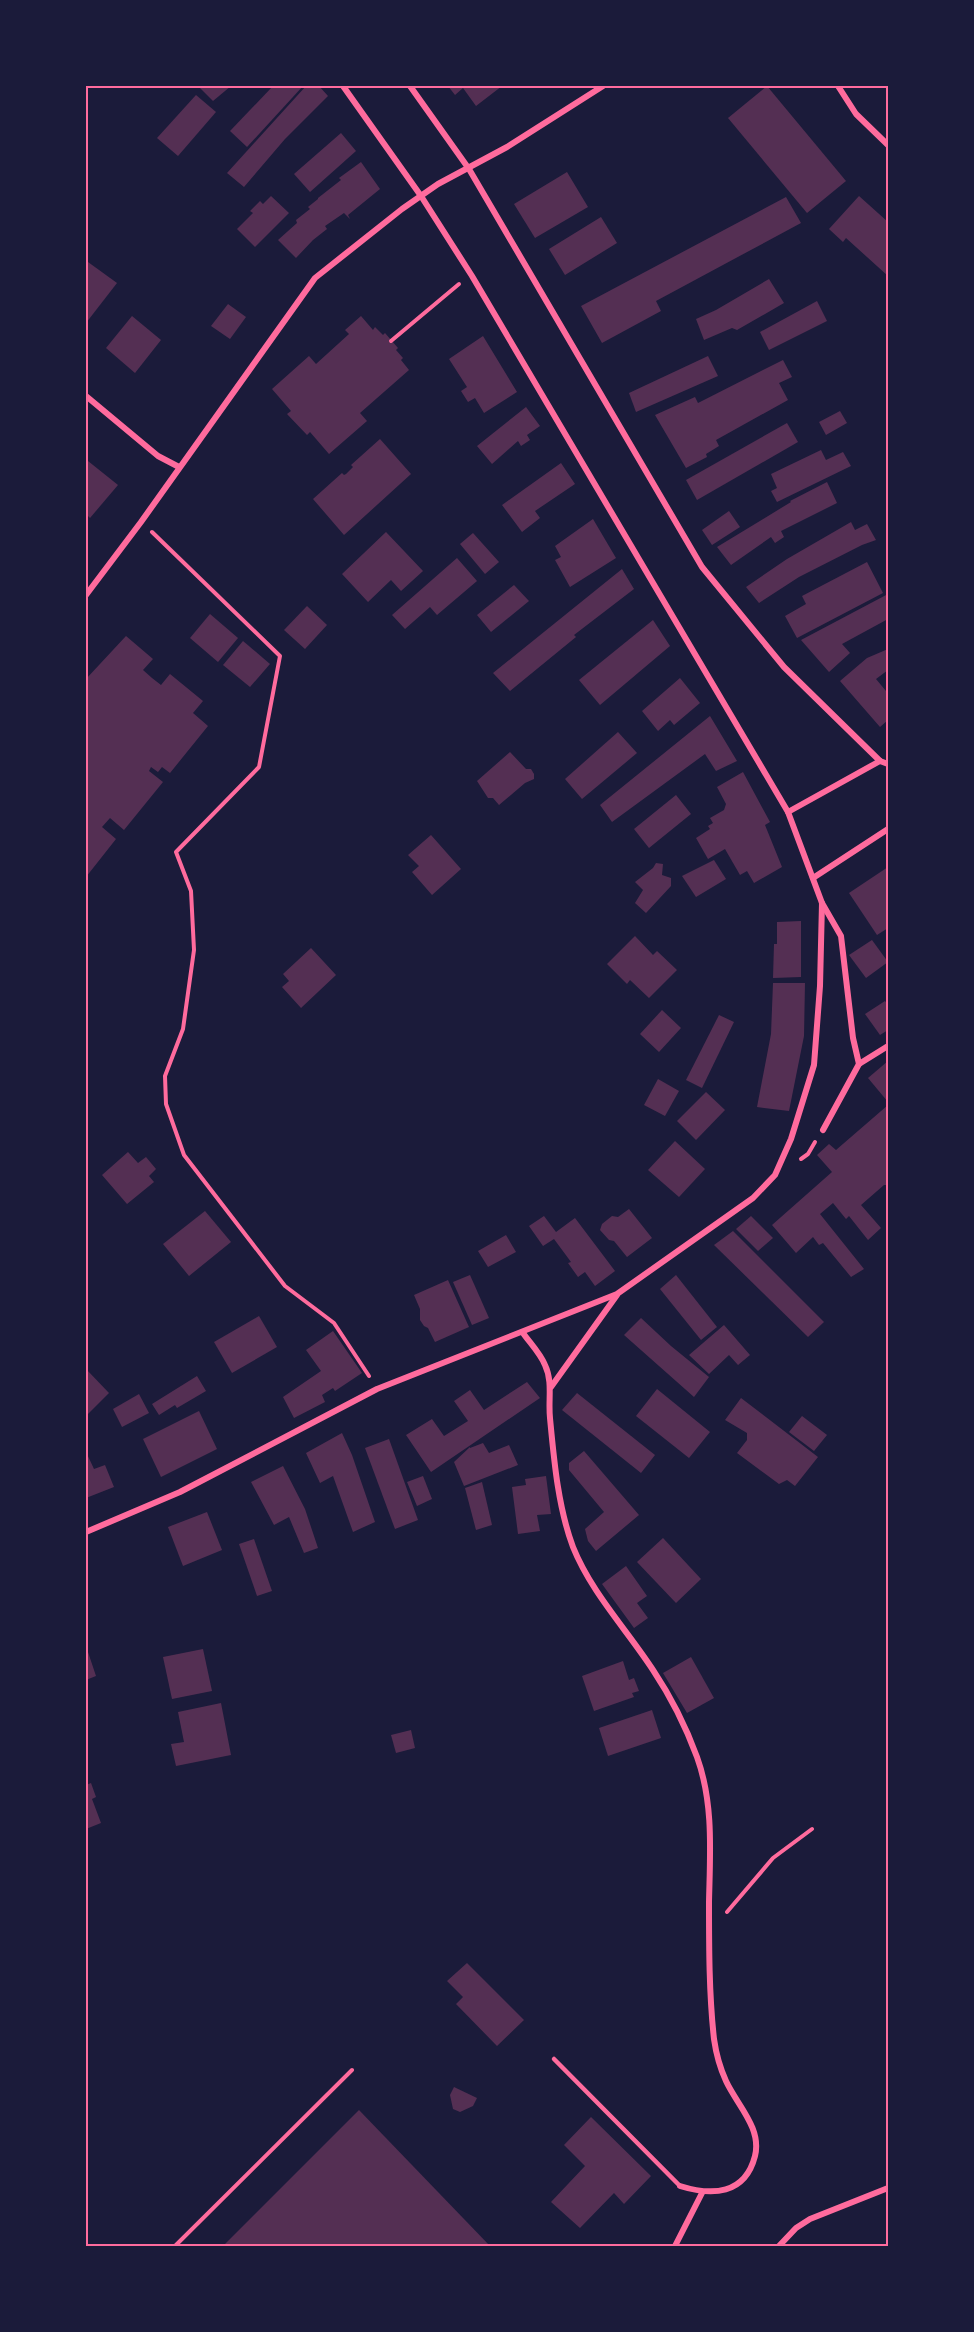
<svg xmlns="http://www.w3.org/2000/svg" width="974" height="2332" viewBox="0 0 974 2332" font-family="'DejaVu Sans',sans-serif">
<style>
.building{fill:#542f53}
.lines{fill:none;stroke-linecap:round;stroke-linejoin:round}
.path{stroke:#ff6b9d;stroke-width:4}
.service{stroke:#ff6b9d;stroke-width:4.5}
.minor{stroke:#ff6b9d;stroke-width:6}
.neatline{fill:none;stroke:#ff6b9d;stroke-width:2}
</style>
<rect width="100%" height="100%" fill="#1b1b3a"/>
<g class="building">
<path d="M202,86H231L213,101L200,88Z"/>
<path d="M273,86H303L247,147L230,131Z"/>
<path d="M306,86H319L328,96L285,139L244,187L227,173Z"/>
<path d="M448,86H502L476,106L463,88L455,95Z"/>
<path d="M767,86L846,181L807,213L728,118Z"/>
<path d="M196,95L216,112L178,156L157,138Z"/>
<path d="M341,133L356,151L310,192L294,174Z"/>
<path d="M361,162L380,189L348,215L350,219L344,213L325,226L327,229L313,240L296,258L278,240L297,223L296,220L310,209L308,207L318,199V198L341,180L339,178Z"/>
<path d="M567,172L588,207L535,238L514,204Z"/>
<path d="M271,196L289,213L255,247L237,229L253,213L250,211L260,201L263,204Z"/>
<path d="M859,196L888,222V276L846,238L843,242L829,229Z"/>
<path d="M786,197L801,223L656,301L661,311L602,343L581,306Z"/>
<path d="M601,217L617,243L565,275L549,249Z"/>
<path d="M88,262L117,283L86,323V265Z"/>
<path d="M769,279L784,303L737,330L732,328L704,340L696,319L716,310Z"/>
<path d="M817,301L827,321L769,350L760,332Z"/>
<path d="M228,304L246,317L230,339L211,326Z"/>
<path d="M132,316L161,340L135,373L106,348Z"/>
<path d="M361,316L373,330L375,327L383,335L385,333L398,348L396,350L403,358L401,360L409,370L360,413L367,421L329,454L310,432L307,435L287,414L291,411L272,389L309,356L316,364L349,334L345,330Z"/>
<path d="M483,336L517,392L484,413L475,398L468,402L461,391L467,387L449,359Z"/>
<path d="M708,356L718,376L636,412L629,393Z"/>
<path d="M783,360L792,377L779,383L788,400L716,440L719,446L706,454L707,457L686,468L655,415L695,397L698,403Z"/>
<path d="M526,407L540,426L527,435L530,440L521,446L518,441L492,464L477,446Z"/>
<path d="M840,411L847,423L826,435L819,422Z"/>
<path d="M787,423L798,442L697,500L686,480Z"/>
<path d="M380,439L411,474L344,535L313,499L342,473L344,475L346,474L353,467L351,465Z"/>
<path d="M821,450L826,460L843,452L851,466L777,502L771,491L777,488L771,474Z"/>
<path d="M88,461L118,485L90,518L86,514V464Z"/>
<path d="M561,463L575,484L535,511L540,518L522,532L502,505Z"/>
<path d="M827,482L837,503L781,531L784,537L775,543L771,537L731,565L717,547L791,502L790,501Z"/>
<path d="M729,511L740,527L712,545L702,530Z"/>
<path d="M593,519L616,558L570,587L555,560L561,557L555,546Z"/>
<path d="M851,522L855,530L867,524L876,540L862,545L799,577L759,603L746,587L787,559Z"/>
<path d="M386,532L423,571L401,591L391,580L368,602L342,574Z"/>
<path d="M473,533L499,562L485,574L460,544Z"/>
<path d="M457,558L477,581L437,615L430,607L405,629L392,615Z"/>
<path d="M867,562L883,593L797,638L785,616L806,604L802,596Z"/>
<path d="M622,569L634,589L574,635L576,637L510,691L493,673Z"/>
<path d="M514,585L529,601L491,632L477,615Z"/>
<path d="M888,594V619L842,644L850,653L829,672L801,640Z"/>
<path d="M307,606L327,625L305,649L284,630Z"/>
<path d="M210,614L238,638L218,662L190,638Z"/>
<path d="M653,620L670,646L600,705L579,680Z"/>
<path d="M126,636L153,659L143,670L152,678L161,685L170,674L203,701L193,713L208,726L170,773L162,767L158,772L151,767L149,771L163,782L124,830L110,818L102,827L116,839L86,877V679Z"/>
<path d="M243,641L270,664L250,687L223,665Z"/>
<path d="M888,649V670L876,679L886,691L888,689V720L880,727L840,681L867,658Z"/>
<path d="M680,678L700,703L674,725L670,720L658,731L642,711Z"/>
<path d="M710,716L737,761L716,771L705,754L612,822L600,805Z"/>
<path d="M618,732L637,753L582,799L565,779Z"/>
<path d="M510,752L526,769H531L534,774V779L525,783L499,805L493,798H488L477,781Z"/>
<path d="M743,772L770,822L765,825L782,867L754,883L747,871L740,875L725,849L708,859L696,838L710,829L708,826L713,823L710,818L724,810L726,804L717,787Z"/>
<path d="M676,795L691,814L649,848L634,829Z"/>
<path d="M431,835L461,869L432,895L412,872L419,866L408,855Z"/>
<path d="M714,860L726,879L696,897L682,876Z"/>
<path d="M656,863L663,864L662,875L671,878V886L646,913L635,903L643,890L635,882L653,868Z"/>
<path d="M888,867V928L877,935L849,893Z"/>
<path d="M801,921V977L773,978L774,944H777V922Z"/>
<path d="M635,936L653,955L657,951L677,970L649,998L630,980L627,984L607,964Z"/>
<path d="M872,940L888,962L866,978L849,955Z"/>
<path d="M311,948L336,975L301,1008L282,987L289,981L283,974Z"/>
<path d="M773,983H805L804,1036L789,1111L757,1107L771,1034Z"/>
<path d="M885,1001L888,1005V1030L880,1035L865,1014Z"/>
<path d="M662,1010L681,1028L659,1052L640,1034Z"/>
<path d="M719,1015L734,1022L702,1088L686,1080Z"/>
<path d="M888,1061V1102L868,1078Z"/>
<path d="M658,1079L679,1091L665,1116L644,1105Z"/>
<path d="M706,1092L725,1110L696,1140L677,1121Z"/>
<path d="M888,1105V1181L886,1183L887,1185H884L861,1205L881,1228L868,1240L849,1216L846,1219L833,1203L820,1214L864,1269L851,1277L823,1243L819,1245L813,1237L796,1253L772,1225L832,1172L817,1155L829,1144L836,1150Z"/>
<path d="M675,1141L705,1169L679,1197L648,1170Z"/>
<path d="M128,1152L138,1163L146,1157L156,1169L149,1176L154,1182L127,1204L102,1175Z"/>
<path d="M629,1209L652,1238L627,1257L614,1241L609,1240L600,1230L602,1224L612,1216L618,1217Z"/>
<path d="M205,1211L231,1242L189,1276L163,1244Z"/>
<path d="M544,1216L556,1232L575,1218L615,1271L595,1286L585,1272L578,1277L568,1263L571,1262L554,1239L543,1246L529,1226Z"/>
<path d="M751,1216L773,1238L758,1251L736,1229Z"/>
<path d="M733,1231L824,1322L808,1337L714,1245Z"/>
<path d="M506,1235L516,1252L488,1267L478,1251Z"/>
<path d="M470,1275L489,1318L472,1325L453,1282Z"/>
<path d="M676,1275L717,1327L701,1340L660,1289Z"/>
<path d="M448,1280L469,1327L435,1342L428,1328L424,1326L420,1320V1309L414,1295Z"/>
<path d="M259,1316L277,1347L232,1373L214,1342Z"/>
<path d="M641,1318L671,1346L709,1377L694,1397L624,1335Z"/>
<path d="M724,1325L750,1355L738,1365L729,1355L709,1374L689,1355Z"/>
<path d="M333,1331L362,1373L335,1391L333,1388L322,1395L325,1402L294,1418L283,1397L321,1371L306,1350Z"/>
<path d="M86,1369L109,1393L86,1416Z"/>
<path d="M197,1376L206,1391L177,1408L175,1405L159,1415L152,1404Z"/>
<path d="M527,1382L540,1398L431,1472L406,1435L432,1419L444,1436L468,1421L454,1401L470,1390L484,1410Z"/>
<path d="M657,1389L710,1432L689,1458L636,1416Z"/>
<path d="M577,1393L655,1455L641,1473L562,1410Z"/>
<path d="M139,1394L149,1413L122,1427L113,1409Z"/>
<path d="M741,1398L818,1457L795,1486L787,1480L779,1484L737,1453L747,1440V1433L725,1420Z"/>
<path d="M199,1411L217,1449L161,1477L143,1439Z"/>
<path d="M802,1416L827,1435L814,1451L789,1432Z"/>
<path d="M342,1433L352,1455L375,1522L353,1532L333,1476L320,1483L306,1453Z"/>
<path d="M389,1439L418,1520L395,1529L365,1448Z"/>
<path d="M483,1443L489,1453L509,1445L518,1465L464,1486L454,1462L470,1447V1448Z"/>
<path d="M584,1451L639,1515L596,1551L588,1541L585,1529L604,1512L569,1470V1463Z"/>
<path d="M86,1454H87L94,1469L105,1465L114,1487L86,1498Z"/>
<path d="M283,1466L305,1509L318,1548L304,1553L289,1517L274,1525L251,1482Z"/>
<path d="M423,1476L432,1499L417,1506L407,1482Z"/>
<path d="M546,1476L551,1514L537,1515L540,1531L518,1534L512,1487L526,1485L525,1479Z"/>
<path d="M482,1482L492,1525L476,1530L465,1488Z"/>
<path d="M207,1512L222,1550L183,1566L168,1527Z"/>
<path d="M663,1538L701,1579L676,1603L637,1562Z"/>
<path d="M254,1539L272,1591L257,1596L239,1544Z"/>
<path d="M626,1566L647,1596L637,1603L648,1618L634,1628L602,1584Z"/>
<path d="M203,1649L212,1691L172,1699L163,1657Z"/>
<path d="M88,1652L96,1676L86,1680V1653Z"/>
<path d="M691,1657L714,1698L687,1713L663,1673Z"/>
<path d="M623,1661L629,1680L634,1678L639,1691L632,1693L634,1697L594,1711L582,1676Z"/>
<path d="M221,1703L231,1755L176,1766L171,1744L184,1742L178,1712Z"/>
<path d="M652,1710L661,1738L608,1756L599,1728Z"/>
<path d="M411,1730L415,1748L396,1753L391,1735Z"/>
<path d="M91,1783L96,1797L92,1799L101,1823L86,1829V1785Z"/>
<path d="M467,1963L524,2020L497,2046L456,2004L463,1997L447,1981Z"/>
<path d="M454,2087L477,2098L473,2106L460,2112L453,2109L450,2095Z"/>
<path d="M359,2110L490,2246H223Z"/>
<path d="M591,2117L651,2176L624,2204L614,2193L580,2228L551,2202L585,2166L564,2145Z"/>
</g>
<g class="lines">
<g class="path">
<path d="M391,341L459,284"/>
<path d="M152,532L280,656L259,767L176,852L191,891L194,950L183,1029L165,1076L166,1104L184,1155L285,1286L334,1323L369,1376"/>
<path d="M801,1159L808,1154L815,1142"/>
<path d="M727,1912L773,1858L812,1829"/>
<path d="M175,2246L352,2070"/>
</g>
<path class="service" d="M554,2059L680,2186"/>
<g class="minor">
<path d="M410,86L469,169L702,567L784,667L880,761L888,764"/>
<path d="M838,86L856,114L888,145"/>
<path d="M86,396L158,456L179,467"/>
<path d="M86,595L141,522L315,278L402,209L438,184L507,147L603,86"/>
<path d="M788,812L880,761"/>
<path d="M813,878L888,829"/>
<path d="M822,903L841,936L853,1038L859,1064L823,1130"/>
<path d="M859,1064L888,1046"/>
<path d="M523,1333C530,1343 540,1353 545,1365C553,1382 548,1400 550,1418C554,1460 558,1507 573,1547C591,1592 627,1630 653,1670C671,1697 686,1727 697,1757C714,1804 710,1854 709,1902C709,1947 709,1994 714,2039C716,2053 720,2068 726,2081C737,2105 762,2128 755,2156C745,2195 712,2196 680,2186"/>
<path d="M551,1387L617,1295"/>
<path d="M86,1532L180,1492L377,1389L617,1294L753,1198L775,1175L791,1139L814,1065L820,986L822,903L788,812L472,276L421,196L343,86"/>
<path d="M675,2246L702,2193"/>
<path d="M779,2246L796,2228L810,2219L888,2188"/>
</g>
</g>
<rect width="974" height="2332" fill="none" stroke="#1b1b3a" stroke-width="174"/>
<rect x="87" y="87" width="800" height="2158" class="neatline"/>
</svg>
